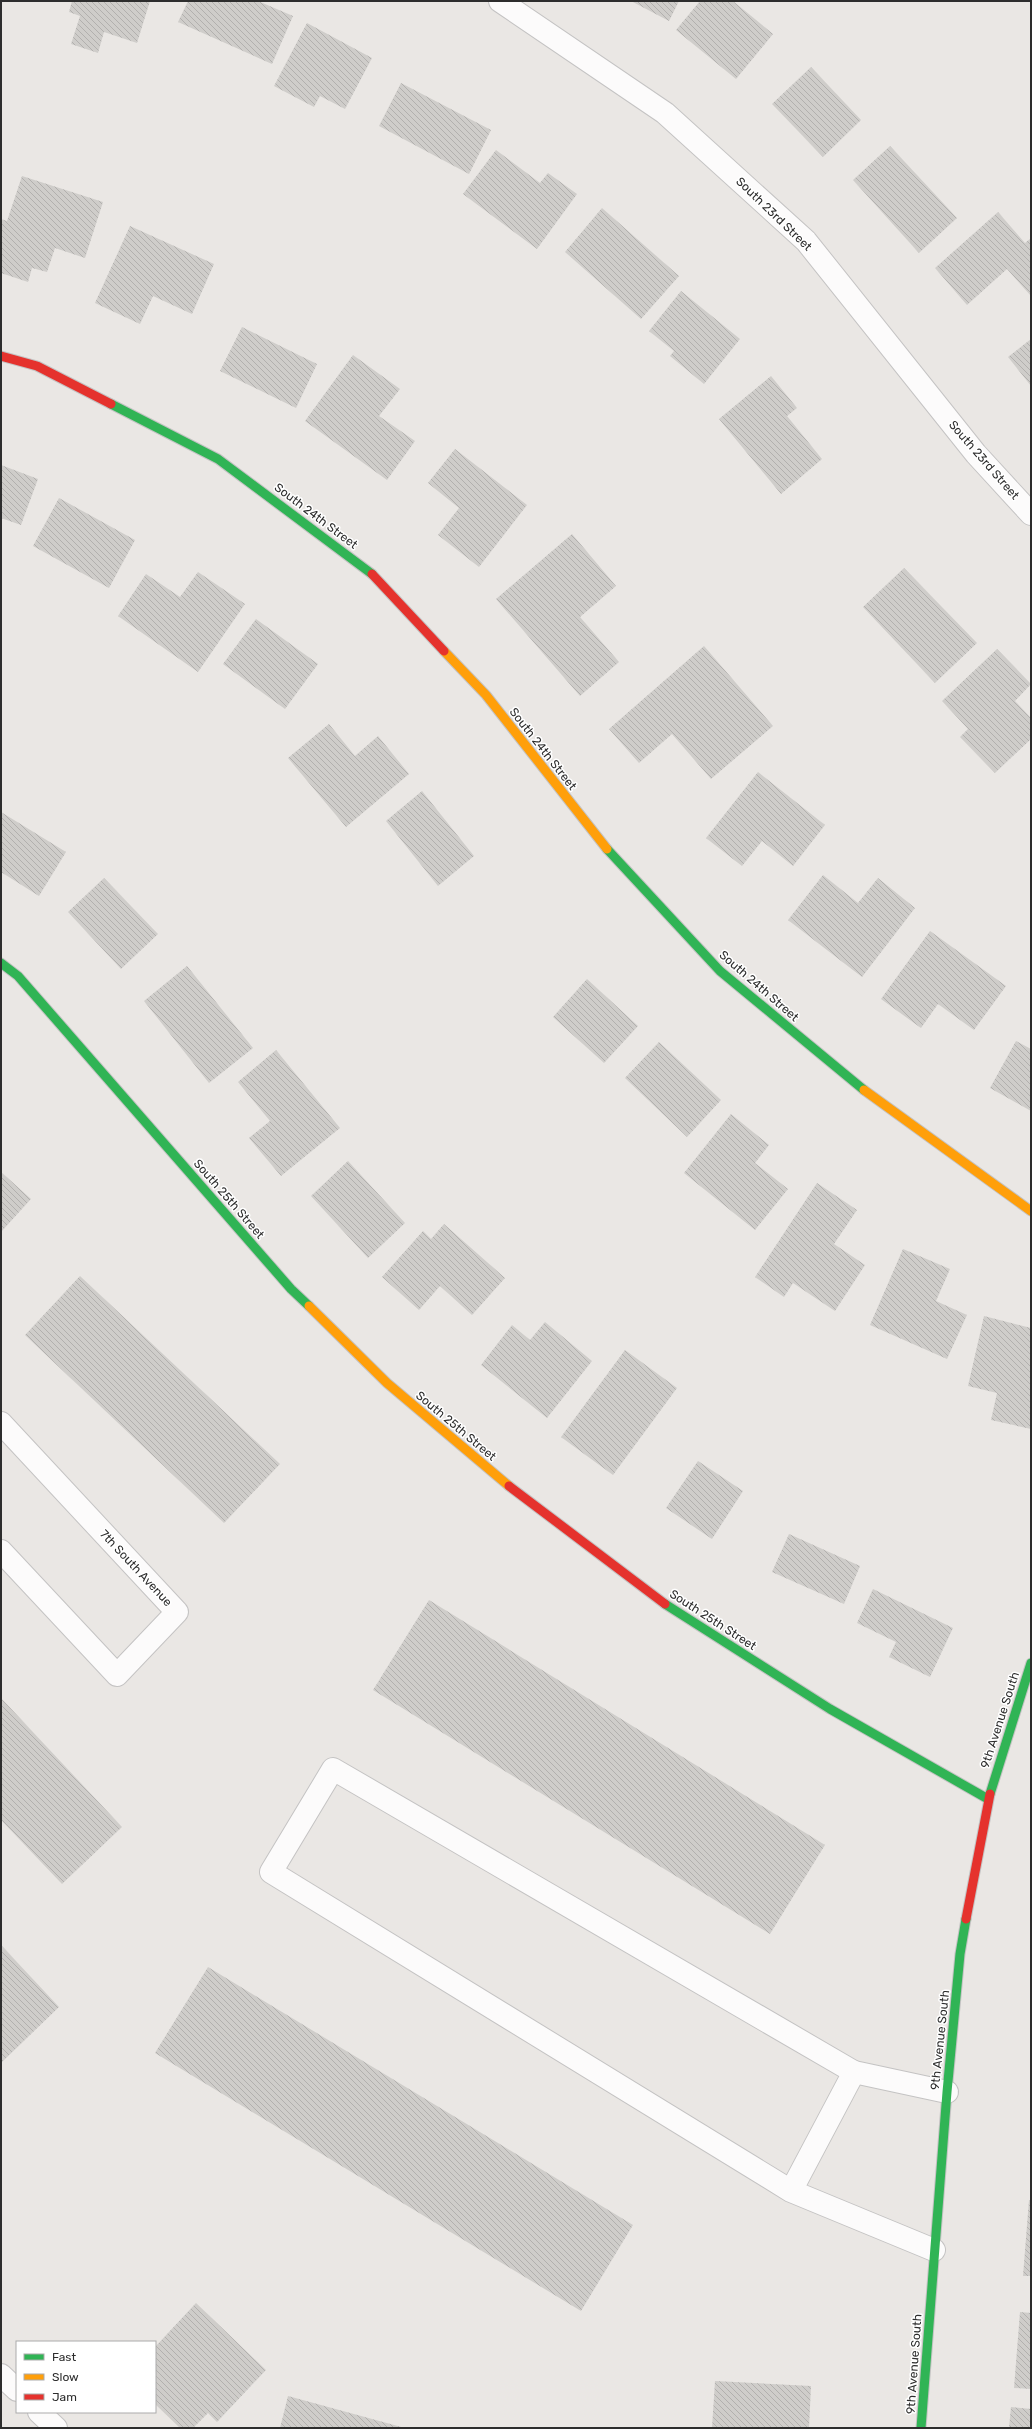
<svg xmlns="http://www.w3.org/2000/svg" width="1032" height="2429" viewBox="0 0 1032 2429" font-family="Rubik,sans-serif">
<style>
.building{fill:url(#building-back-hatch)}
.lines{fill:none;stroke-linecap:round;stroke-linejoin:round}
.lane-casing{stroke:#c4c3c3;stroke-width:24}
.street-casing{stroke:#c4c3c3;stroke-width:24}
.fast-casing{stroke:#c4c3c3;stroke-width:11}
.slow-casing{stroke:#c4c3c3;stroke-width:11}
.jam-casing{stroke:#c4c3c3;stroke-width:11}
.lane{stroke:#fcfbfb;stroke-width:22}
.street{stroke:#fcfbfb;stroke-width:22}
.fast{stroke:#30b455;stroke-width:9}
.slow{stroke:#ff9f0a;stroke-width:9}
.jam{stroke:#e5322d;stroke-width:9}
.labels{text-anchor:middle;stroke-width:3;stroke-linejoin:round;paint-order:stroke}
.street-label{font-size:12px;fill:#2d2d2d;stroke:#fff}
</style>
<defs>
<pattern id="building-back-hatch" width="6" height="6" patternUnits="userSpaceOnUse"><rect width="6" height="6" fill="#cfcdca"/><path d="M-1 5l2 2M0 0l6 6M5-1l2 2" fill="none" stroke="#b2b0ae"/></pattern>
</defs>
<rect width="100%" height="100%" fill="#eae7e4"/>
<g class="building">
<path d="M72,1H150L137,43L104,32L98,53L71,44L80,16L69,12Z"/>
<path d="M188,1H258L293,16L272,64L178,22Z"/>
<path d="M631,1H679L669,21Z"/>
<path d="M700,1H733L773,34L736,79L676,30Z"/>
<path d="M307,23L372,58L345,109L320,96L314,107L274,86Z"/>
<path d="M811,67L861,120L823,157L772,104Z"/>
<path d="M401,83L491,130L469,174L379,126Z"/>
<path d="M890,146L957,218L919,253L853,180Z"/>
<path d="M496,150L540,183L548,173L577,194L537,249L463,194Z"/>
<path d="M22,176L103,202L85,258L55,248L47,272L32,268L28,282L1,273V219L7,221Z"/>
<path d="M602,208L679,276L641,319L565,252Z"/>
<path d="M998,212L1025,243L1031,238V296L1007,269L967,305L935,268Z"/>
<path d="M130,226L214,264L192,314L153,296L140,324L95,303Z"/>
<path d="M681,291L740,339L704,384L670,356L674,351L649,331Z"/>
<path d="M242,327L317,364L296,408L220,371Z"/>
<path d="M1031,339V386L1008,357Z"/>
<path d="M353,355L400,389L379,416L415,441L387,480L305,421Z"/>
<path d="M771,376L797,408L787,416L822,459L781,494L719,419Z"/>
<path d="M455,449L527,505L479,567L438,535L459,508L428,483Z"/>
<path d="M1,465L38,479L21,525L1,518Z"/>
<path d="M59,498L135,540L109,588L33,546Z"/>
<path d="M572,534L616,586L580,617L619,662L580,696L496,599Z"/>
<path d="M904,568L977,643L935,683L863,607Z"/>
<path d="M198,572L245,604L198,672L118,616L146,574L180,597Z"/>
<path d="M256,619L318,664L285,709L223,664Z"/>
<path d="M704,646L773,726L711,779L672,734L639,763L609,729Z"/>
<path d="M997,649L1031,684L1015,701L1031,718V739L995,773L960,737L968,729L942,701Z"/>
<path d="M329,724L355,756L378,736L409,774L346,827L288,758Z"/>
<path d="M758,772L825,825L793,866L762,841L742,866L706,838Z"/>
<path d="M422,791L474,856L438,886L386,821Z"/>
<path d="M1,812L66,852L39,896L1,872Z"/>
<path d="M823,875L858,903L878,878L915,908L862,977L788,920Z"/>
<path d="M104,878L158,934L121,969L68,912Z"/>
<path d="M930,931L1006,986L974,1030L938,1004L921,1028L881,999Z"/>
<path d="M187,966L253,1048L209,1083L144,1001Z"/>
<path d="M587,979L638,1026L604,1063L553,1017Z"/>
<path d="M1016,1041L1031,1049V1111L990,1088Z"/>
<path d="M659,1042L721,1100L687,1137L625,1078Z"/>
<path d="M276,1050L340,1128L281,1176L249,1138L270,1121L238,1082Z"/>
<path d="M731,1114L769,1145L755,1163L788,1189L755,1230L684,1173Z"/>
<path d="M348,1161L405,1223L368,1258L311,1196Z"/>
<path d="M1,1172L31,1199L1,1232Z"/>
<path d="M817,1183L857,1210L834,1244L865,1265L835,1311L793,1283L784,1297L755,1277Z"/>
<path d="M444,1224L505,1278L472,1315L440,1286L419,1310L382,1277L423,1231L431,1239Z"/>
<path d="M903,1249L950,1269L936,1301L967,1315L947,1359L870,1325Z"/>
<path d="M80,1276L280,1464L224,1523L25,1335Z"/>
<path d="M984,1316L1031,1328V1429L991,1420L997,1393L968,1386Z"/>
<path d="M545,1322L592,1361L547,1418L481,1365L512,1325L530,1340Z"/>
<path d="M625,1350L677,1388L613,1475L561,1437Z"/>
<path d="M698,1461L743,1491L712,1539L666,1508Z"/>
<path d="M789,1534L860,1566L844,1604L772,1572Z"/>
<path d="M873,1589L953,1628L930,1677L889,1657L896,1642L857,1623Z"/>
<path d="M429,1600L825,1845L770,1934L373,1690Z"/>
<path d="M1,1698L122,1827L62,1884L1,1820Z"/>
<path d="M1,1945L59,2007L1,2063Z"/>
<path d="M208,1967L633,2225L581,2311L155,2053Z"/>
<path d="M1029,2200H1031V2276H1023Z"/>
<path d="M196,2303L266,2370L217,2422L208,2413L193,2428H180L155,2404V2347Z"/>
<path d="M1020,2312L1031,2313V2389L1014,2388Z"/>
<path d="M715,2381L811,2386L809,2428H712Z"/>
<path d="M288,2396L405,2428H280Z"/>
<path d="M1011,2407L1031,2409V2428H1009Z"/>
</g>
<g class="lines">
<g class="lane-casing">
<g id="lane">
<path d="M854,2072L947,2092"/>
<path d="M791,2191L854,2072L333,1769L271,1872L791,2191L934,2250"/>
</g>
</g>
<g class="street-casing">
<g id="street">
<path d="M500,1L665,113L806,241L976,454L1031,514"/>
<path d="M1,1423L177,1612L117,1675L1,1551"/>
<path d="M1,2375L17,2390"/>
<path d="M39,2412L56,2428"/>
</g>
</g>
<g class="fast-casing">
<g id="fast">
<path d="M111,404L218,459L372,574"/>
<path d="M607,849L720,971L864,1090"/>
<path d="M1,963L18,976L291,1289L309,1306"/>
<path d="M665,1604L830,1709L988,1799"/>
<path d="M990,1794L1031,1663"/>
<path d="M921,2428L947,2092L960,1954L966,1919"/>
</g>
</g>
<g class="slow-casing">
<g id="slow">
<path d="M444,651L486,695L607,849"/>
<path d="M864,1090L1031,1211"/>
<path d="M309,1306L387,1383L509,1486"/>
</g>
</g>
<g class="jam-casing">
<g id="jam">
<path d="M1,356L37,366L111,404"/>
<path d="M372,574L444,651"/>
<path d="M509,1486L665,1604"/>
<path d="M966,1919L990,1794"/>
</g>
</g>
<use href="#lane" class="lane"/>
<use href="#street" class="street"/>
<use href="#fast" class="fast"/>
<use href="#slow" class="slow"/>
<use href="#jam" class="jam"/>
</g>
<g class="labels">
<g class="street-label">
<text transform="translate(774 214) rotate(44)" y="4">South 23rd Street</text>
<text transform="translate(984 460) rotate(49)" y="4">South 23rd Street</text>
<text transform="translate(316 516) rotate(37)" y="4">South 24th Street</text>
<text transform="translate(543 749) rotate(52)" y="4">South 24th Street</text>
<text transform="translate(759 986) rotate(41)" y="4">South 24th Street</text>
<text transform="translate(229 1199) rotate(49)" y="4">South 25th Street</text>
<text transform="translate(456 1426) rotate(40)" y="4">South 25th Street</text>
<text transform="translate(136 1568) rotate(47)" y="4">7th South Avenue</text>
<text transform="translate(713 1620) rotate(33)" y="4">South 25th Street</text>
<text transform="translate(1000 1720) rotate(-72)" y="4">9th Avenue South</text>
<text transform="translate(940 2040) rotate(-84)" y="4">9th Avenue South</text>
<text transform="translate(914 2364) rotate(-86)" y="4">9th Avenue South</text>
</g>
</g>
<rect width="1032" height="2429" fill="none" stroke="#2d2d2d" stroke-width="4"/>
<rect x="16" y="2341" width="140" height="72" fill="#ffffff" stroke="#ababab"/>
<rect x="24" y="2354" width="20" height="6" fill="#30b455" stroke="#ababab"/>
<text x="52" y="2361" font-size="12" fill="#2d2d2d">Fast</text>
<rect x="24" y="2374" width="20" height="6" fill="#ff9f0a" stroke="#ababab"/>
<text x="52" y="2381" font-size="12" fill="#2d2d2d">Slow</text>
<rect x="24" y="2394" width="20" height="6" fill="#e5322d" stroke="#ababab"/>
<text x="52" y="2401" font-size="12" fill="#2d2d2d">Jam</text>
</svg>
